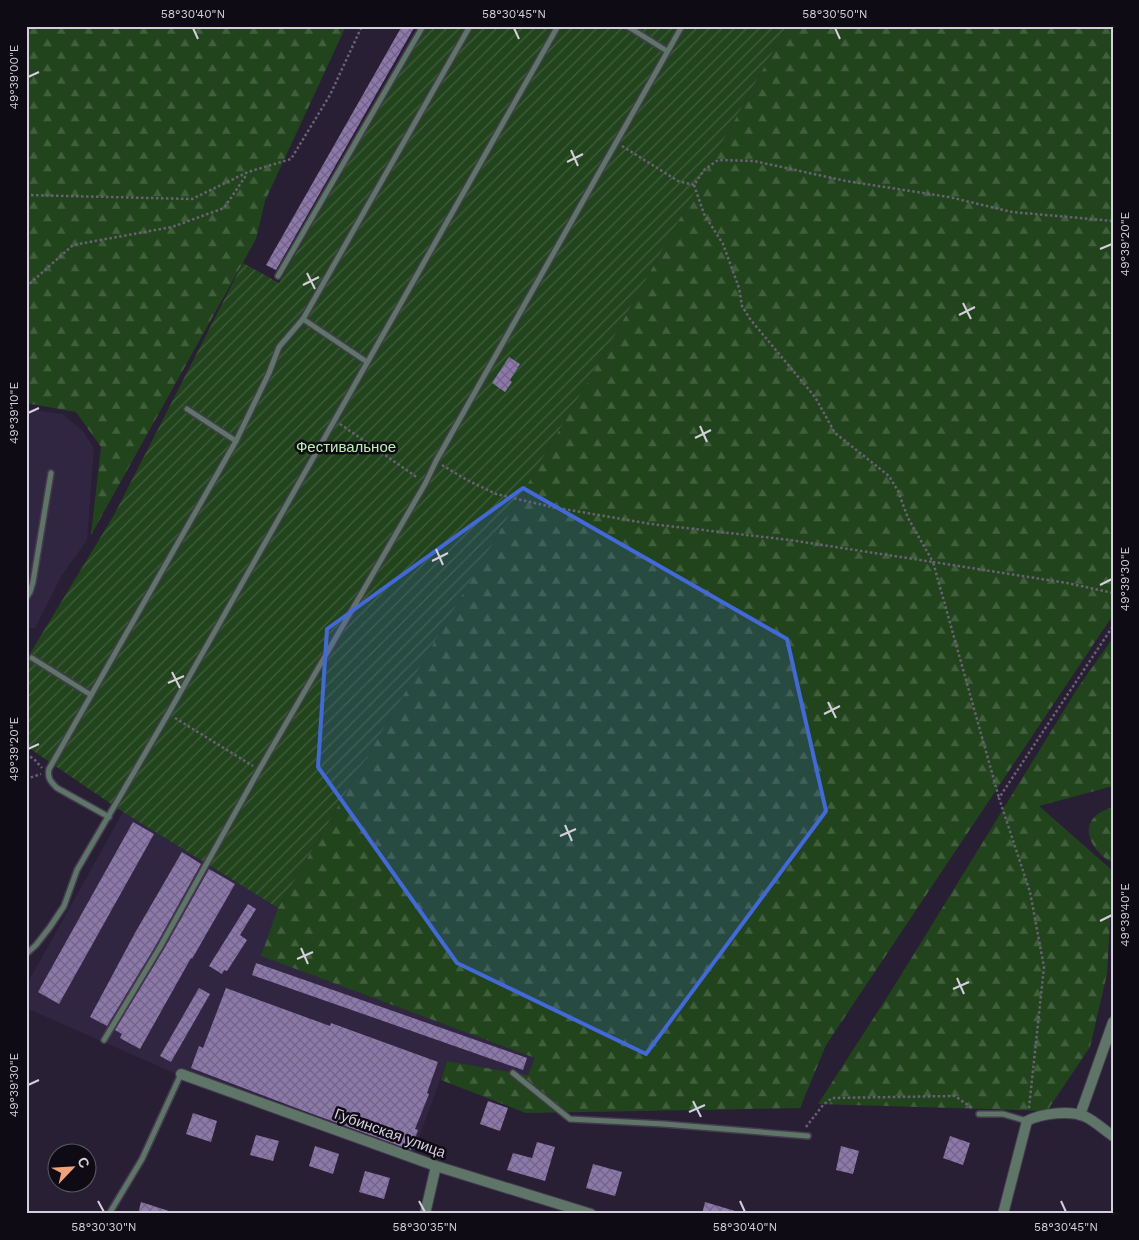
<svg xmlns="http://www.w3.org/2000/svg" width="1139" height="1240" viewBox="0 0 1139 1240" font-family="'Work Sans',sans-serif">
<style>
.built{fill:#312641}
.forest{fill:url(#forest-firs)}
.garden{fill:url(#garden-furrows)}
.building{fill:url(#building-cross-hatch)}
.lines{fill:none;stroke-linecap:round;stroke-linejoin:round}
.service-casing{stroke:#443b4f;stroke-width:8}
.minor-casing{stroke:#443b4f;stroke-width:12}
.path{stroke:#696174;stroke-width:2.5;stroke-dasharray:2.5 2.5;stroke-linecap:butt}
.service{stroke:#5e7567;stroke-width:5}
.minor{stroke:#5e7567;stroke-width:10}
.marked{fill:#4268d9;fill-opacity:0.2;stroke:#4268d9;stroke-width:4;stroke-linejoin:round}
.ticks{fill:none;stroke:#d4cfdd;stroke-width:2}
.labels{text-anchor:middle;stroke-width:5;stroke-linejoin:round;paint-order:stroke}
.park-label{font-size:15px;fill:#b8f1ae;stroke:#0f0b14}
.street-label{font-size:15px;fill:#d4cfdd;stroke:#0f0b14}
.neatline{fill:none;stroke:#d4cfdd;stroke-width:2}
.ticks-label{font-size:12px;text-anchor:middle;fill:#d4cfdd}
</style>
<defs>
<pattern id="forest-firs" width="22" height="20" patternUnits="userSpaceOnUse" patternTransform="scale(1.25)"><rect width="22" height="20" fill="#22441c"/><path d="M5 1l3.5 6h-7zM16 11l3.5 6h-7z" fill="#415e3d"/></pattern>
<pattern id="garden-furrows" width="10" height="10" patternUnits="userSpaceOnUse" patternTransform="scale(1.25)"><rect width="10" height="10" fill="#22441c"/><path d="M-1 1l2-2M0 10L10 0M9 11l2-2" fill="none" stroke="#415e3d"/></pattern>
<pattern id="building-cross-hatch" width="8" height="8" patternUnits="userSpaceOnUse" patternTransform="scale(1.25)"><rect width="8" height="8" fill="#8d78aa"/><path d="M0 0l8 8M0 8l8-8" fill="none" stroke="#726486"/></pattern>
</defs>
<rect width="100%" height="100%" fill="#281f34"/>
<g class="built">
<path d="M26,409L62,414L82,430L94,448L87,540L62,575L35,628H26Z"/>
<path d="M123,812L278,908L262,956L535,1058L528,1075L447,1061L412,1156L238,1101L26,1008V986Z"/>
</g>
<g class="forest">
<path d="M26,26H346L265,201L256,239L91,535L101,447L76,412L26,403Z"/>
<path d="M787,26H1113V615L826,1045L800,1108L526,1113L441,1080L447,1061L528,1075L535,1058L261,956L278,908L612,340Z"/>
<path d="M1113,638V786L1039,806L1113,871L1107,974L1090,1047L1047,1111L818,1104L893,988L1079,686Z"/>
<path d="M1113,807V863C1096,855 1077,829 1098,814C1101,811 1108,809 1113,807Z"/>
</g>
<path class="garden" d="M426,26H787L612,340L278,908L123,812L26,746V660L114,515L243,263L279,283Z"/>
<g class="building">
<path d="M402,26H415L276,270L266,265Z"/>
<path d="M509,357L520,364L510,380L512,382L505,392L492,383Z"/>
<path d="M133,822L154,834L59,1004L38,992Z"/>
<path d="M182,852L201,864L156,945L107,1026L90,1017L135,933Z"/>
<path d="M209,869L235,884L192,959L191,958L140,1049L120,1038L122,1034L115,1030L164,949Z"/>
<path d="M248,904L256,909L240,935L247,940L227,971L224,970L222,974L209,966Z"/>
<path d="M256,963L527,1058L523,1070L252,975Z"/>
<path d="M199,988L210,994L171,1062L160,1056Z"/>
<path d="M226,988L330,1026L331,1023L438,1062L427,1093L429,1094L415,1129L418,1130L411,1150L299,1109L191,1068L199,1046L203,1048Z"/>
<path d="M488,1101L508,1108L500,1131L480,1124Z"/>
<path d="M193,1113L217,1121L211,1142L186,1134Z"/>
<path d="M256,1135L279,1141L273,1161L250,1155Z"/>
<path d="M950,1136L970,1143L963,1165L943,1158Z"/>
<path d="M537,1142L555,1147L545,1181L507,1170L513,1153L532,1158Z"/>
<path d="M315,1146L339,1154L333,1174L309,1166Z"/>
<path d="M841,1146L859,1151L853,1174L836,1170Z"/>
<path d="M593,1164L622,1172L615,1196L586,1188Z"/>
<path d="M365,1171L390,1178L384,1199L359,1192Z"/>
<path d="M141,1202L172,1212V1214H138Z"/>
<path d="M705,1202L735,1211V1214H702Z"/>
</g>
<g class="lines">
<g class="service-casing">
<g id="service">
<path d="M627,26L667,51"/>
<path d="M278,276L423,26"/>
<path d="M303,319L367,362"/>
<path d="M187,409L236,441"/>
<path d="M26,598L30,592L33,582L51,473"/>
<path d="M32,658L91,695"/>
<path d="M109,817L57,788C51,782 47,778 49,769L236,441L269,373L279,347L303,319L470,26"/>
<path d="M26,954L36,945L50,927L64,906L77,870L168,714L558,26"/>
<path d="M104,1040L160,947L259,770L425,484L436,461L682,26"/>
<path d="M513,1073L570,1119L664,1124L808,1136"/>
<path d="M979,1114H1003L1027,1121"/>
<path d="M109,1214L142,1159L181,1074"/>
</g>
</g>
<g class="minor-casing">
<g id="minor">
<path d="M181,1074L436,1166L591,1214"/>
<path d="M1080,1115L1113,1022"/>
<path d="M425,1214L436,1166"/>
<path d="M1003,1214L1027,1121C1042,1113 1071,1110 1086,1117C1096,1122 1104,1130 1113,1136"/>
</g>
</g>
<g class="path">
<path d="M622,146L678,181L694,185L704,170L718,160L754,161L846,181L949,197L1012,212L1113,221"/>
<path d="M694,185L704,214L723,244L739,288L742,306L750,319L815,397L835,433L889,476L898,491L908,518L933,562L1067,583L1113,593"/>
<path d="M26,195L192,199L248,172L291,159L330,95L362,26"/>
<path d="M26,287L73,245L172,227L224,208L247,174"/>
<path d="M340,424L418,478"/>
<path d="M442,465L467,480L496,494L552,507L651,524L790,540L933,562L999,798"/>
<path d="M175,718L253,766"/>
<path d="M26,754L34,759L42,768"/>
<path d="M26,779L41,774"/>
<path d="M1029,1108L1044,967L1030,892L999,798L1113,626"/>
<path d="M806,1127L823,1105L832,1098L955,1096L972,1108"/>
</g>
<use href="#service" class="service"/>
<use href="#minor" class="minor"/>
</g>
<path class="marked" d="M523,488L787,639L826,811L646,1054L457,963L318,767L327,629Z"/>
<path class="ticks" d="M193,28L198,39M514,28L519,39M835,28L840,39M28,77L39,72M571,150L578,166M567,162L583,154M1100,249L1112,244M307,273L315,289M303,285L319,277M963,303L971,319M959,315L975,307M28,413L39,408M700,426L707,442M695,438L711,430M436,549L443,565M432,561L448,553M1100,585L1112,579M172,672L180,688M168,683L184,676M828,702L836,718M824,714L840,706M28,749L39,744M565,825L572,841M560,836L576,829M1100,921L1112,915M301,948L308,964M297,959L313,952M957,978L964,994M953,989L969,982M28,1085L39,1080M693,1101L701,1117M689,1112L705,1105M98,1201L104,1212M419,1201L425,1212M740,1201L745,1212M1061,1201L1066,1212"/>
<g class="labels">
<g class="park-label">
<text x="346" y="452">Фестивальное</text>
</g>
<g class="street-label">
<text transform="translate(390 1133) rotate(20)" y="5">Губинская улица</text>
</g>
</g>
<rect width="1139" height="1240" fill="none" stroke="#0f0b14" stroke-width="55"/>
<g transform="translate(72 1168) rotate(65)"><circle r="24" fill="#0f0b14" stroke="#5e5964"/>
<path d="M0-4L9 19L0 12L-9 19Z" fill="#f0a27a"/>
<text y="-8" font-size="14" font-weight="bold" text-anchor="middle" fill="#d4cfdd">С</text>
</g>
<rect x="28" y="28" width="1084" height="1184" class="neatline"/>
<g class="ticks-label">
<text x="193" y="18">58°30'40"N</text>
<text x="514" y="18">58°30'45"N</text>
<text x="835" y="18">58°30'50"N</text>
<text transform="translate(14 77) rotate(-90)" y="4">49°39'00"E</text>
<text transform="translate(1125 244) rotate(-90)" y="4">49°39'20"E</text>
<text transform="translate(14 413) rotate(-90)" y="4">49°39'10"E</text>
<text transform="translate(1125 579) rotate(-90)" y="4">49°39'30"E</text>
<text transform="translate(14 749) rotate(-90)" y="4">49°39'20"E</text>
<text transform="translate(1125 915) rotate(-90)" y="4">49°39'40"E</text>
<text transform="translate(14 1085) rotate(-90)" y="4">49°39'30"E</text>
<text x="104" y="1231">58°30'30"N</text>
<text x="425" y="1231">58°30'35"N</text>
<text x="745" y="1231">58°30'40"N</text>
<text x="1066" y="1231">58°30'45"N</text>
</g>
</svg>
